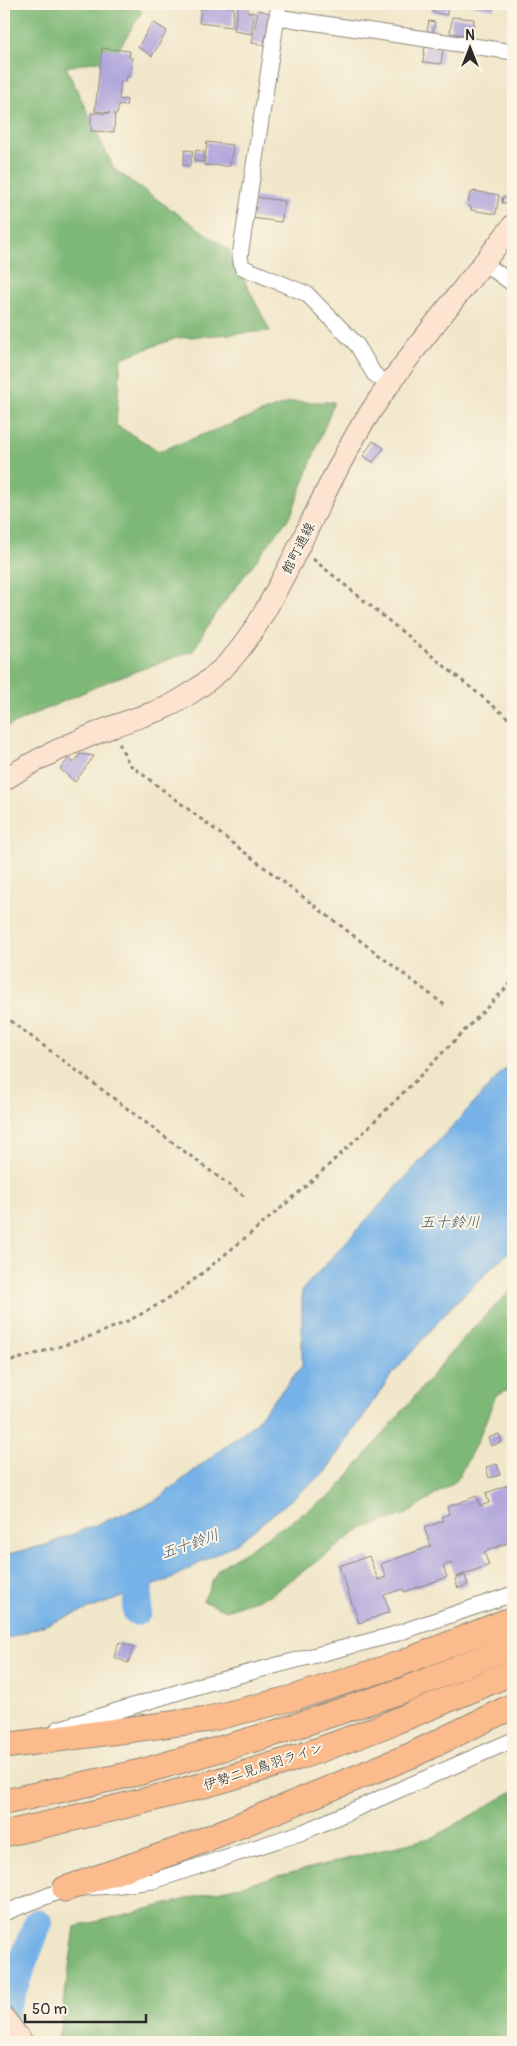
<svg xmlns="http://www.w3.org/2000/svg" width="517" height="2046" viewBox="0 0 517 2046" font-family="Pangolin,'Klee One',sans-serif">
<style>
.forest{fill:#7eb876;stroke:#547250}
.water{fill:#76b2e7;stroke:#506e89}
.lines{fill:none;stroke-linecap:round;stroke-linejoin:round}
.river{stroke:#76b2e7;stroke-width:29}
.building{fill:#afa4db}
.street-casing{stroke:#8e887a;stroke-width:17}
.secondary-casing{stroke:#8e887a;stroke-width:23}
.primary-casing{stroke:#8e887a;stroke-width:27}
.path{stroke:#8e887a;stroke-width:3;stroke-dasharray:4 4;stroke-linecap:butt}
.street{stroke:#fff;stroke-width:15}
.secondary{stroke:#fde4d1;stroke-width:21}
.primary{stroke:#fbbb8c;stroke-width:25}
.labels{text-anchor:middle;stroke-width:4;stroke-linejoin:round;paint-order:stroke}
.street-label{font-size:14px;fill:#2b2b2b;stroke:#fcf5e5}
.water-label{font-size:15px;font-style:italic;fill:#455a6d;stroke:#fcf5e5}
</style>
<rect width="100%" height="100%" fill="#fcf5e5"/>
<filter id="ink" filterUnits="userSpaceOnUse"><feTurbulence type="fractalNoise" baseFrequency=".02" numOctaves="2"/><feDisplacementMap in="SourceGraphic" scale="10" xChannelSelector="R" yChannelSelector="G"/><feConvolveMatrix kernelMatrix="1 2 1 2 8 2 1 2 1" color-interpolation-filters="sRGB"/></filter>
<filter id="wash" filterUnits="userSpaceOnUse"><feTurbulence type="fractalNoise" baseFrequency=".0096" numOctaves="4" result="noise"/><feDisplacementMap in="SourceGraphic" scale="20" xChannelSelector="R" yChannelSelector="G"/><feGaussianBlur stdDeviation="1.12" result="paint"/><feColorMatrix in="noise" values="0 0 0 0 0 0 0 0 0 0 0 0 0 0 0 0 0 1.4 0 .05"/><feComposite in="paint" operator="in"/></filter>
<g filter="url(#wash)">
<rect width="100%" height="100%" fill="#f0e6c9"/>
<g class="forest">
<path d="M4,4H131L142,12L113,58L66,67L114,169L229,250L270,331L177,338L121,358L116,425L159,451L290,402H334L291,515L215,614L193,651L111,680L4,728Z"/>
<path d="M513,1288V1387L496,1395L478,1440L457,1480L407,1514L361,1529L272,1594L226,1610L203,1601L219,1568L333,1494L466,1335Z"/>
<path d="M513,1791V2042H58L75,1927L434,1837Z"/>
</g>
<path class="water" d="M513,1060V1248L452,1306L390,1377L325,1472L240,1541L171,1579L4,1640V1555L46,1545L155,1501L255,1423L302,1366V1290Z"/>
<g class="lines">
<g class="river">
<path d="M137,1611L140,1561"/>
<path d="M4,2011L38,1923"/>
</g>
</g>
<g id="blocks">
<g class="building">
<path d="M207,4L234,7L232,27L199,23L201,8L207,9Z"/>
<path d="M433,4H448L447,15L432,12Z"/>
<path d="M466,4H494V9Z"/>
<path d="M238,6L248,7V12L255,13L251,34L234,31Z"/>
<path d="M258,10L270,13L264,45L252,43Z"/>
<path d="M452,17L474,19L472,36L450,33Z"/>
<path d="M429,21L435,22L433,32L427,31Z"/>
<path d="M153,22L167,31L152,56L138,47Z"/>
<path d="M425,46L443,48L441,64L423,62Z"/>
<path d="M102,48L130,51L129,58H132L130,77L127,76L126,82L121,81L119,99L127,100L126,106L119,105L117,114L115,113L114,132L91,131V113H110L95,111Z"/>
<path d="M207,142L233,145L230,166L204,165Z"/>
<path d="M185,150L193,151L190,166L183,165Z"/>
<path d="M196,150L204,152L203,162L194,161Z"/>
<path d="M473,191L499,195L496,214L471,210V207L468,206L470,193H473Z"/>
<path d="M255,197L285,201L281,222L252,218Z"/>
<path d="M503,197H507V203H502Z"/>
<path d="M373,441L384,448L373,462L363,456Z"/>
<path d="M80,754L94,756L75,782L60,769L69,758L74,763Z"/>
<path d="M499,1434L502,1442L491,1446L488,1438Z"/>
<path d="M497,1464L500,1475L489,1478L486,1467Z"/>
<path d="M513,1483V1541L484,1552L489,1565L456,1577L451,1563L443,1566L447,1577L404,1592L403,1589L384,1595L390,1612L359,1623L339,1566L369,1556L378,1580L386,1577L381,1564L431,1546L424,1528L443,1521L441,1517L449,1514L447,1507L477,1496L480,1506L489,1503L486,1493Z"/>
<path d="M465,1575L468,1585L458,1588L455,1579Z"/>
<path d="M119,1642L134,1647L128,1663L114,1657Z"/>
</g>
</g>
</g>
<g filter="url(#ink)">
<use href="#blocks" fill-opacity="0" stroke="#8e887a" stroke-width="1"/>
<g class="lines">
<g class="street-casing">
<g id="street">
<path d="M279,4L240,256L242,267L307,294L357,345L374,374L389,385"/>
<path d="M277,17L513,52"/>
<path d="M484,263L513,284"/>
<path d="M58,1729L205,1684L389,1636L513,1594"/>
<path d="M4,1913L65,1889L112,1886L153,1881L303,1832L513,1740"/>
</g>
</g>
<g class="secondary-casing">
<g id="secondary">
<path d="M4,780C37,758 72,743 109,728C126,721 144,716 160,710C181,702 209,681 225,666C251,640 268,606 285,574C310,526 332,475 360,428C405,356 462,292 513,225"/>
<path d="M4,2018L22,2042"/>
</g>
</g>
<g class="primary-casing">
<g id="primary">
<path d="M4,1746L209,1719L293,1698L402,1663L505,1622H513"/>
<path d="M4,1802L141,1772L275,1733L407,1689L513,1645"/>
<path d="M4,1834C98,1813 191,1791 283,1762C362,1737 438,1704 513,1672"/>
<path d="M65,1889L184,1848L412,1755L513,1706"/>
</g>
</g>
<g class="path">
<path d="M313,559L513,722"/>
<path d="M119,743L129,764L447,1007"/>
<path d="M4,1016L245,1197"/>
<path d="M4,1363C54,1348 106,1335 152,1308C184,1290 212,1265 240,1242C338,1164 425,1070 513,981"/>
</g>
<use href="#street" class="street"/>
<use href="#secondary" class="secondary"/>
<use href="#primary" class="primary"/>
</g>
</g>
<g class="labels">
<g class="street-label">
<text transform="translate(298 548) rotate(-63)" y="5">館町通線</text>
<text transform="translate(263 1766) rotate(-18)" y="5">伊勢二見鳥羽ライン</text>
</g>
<g class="water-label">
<text x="450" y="1227">五十鈴川</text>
<text transform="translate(190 1544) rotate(-19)" y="5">五十鈴川</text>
</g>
</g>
<rect width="517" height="2046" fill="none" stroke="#fcf5e5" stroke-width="20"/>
<g transform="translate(470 48)" stroke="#fcf5e5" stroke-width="4" paint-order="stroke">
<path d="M0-4L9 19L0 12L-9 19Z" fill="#2b2b2b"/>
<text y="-8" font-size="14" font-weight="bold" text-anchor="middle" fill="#2b2b2b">N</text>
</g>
<path d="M25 2014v8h121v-8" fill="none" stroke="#2b2b2b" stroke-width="2.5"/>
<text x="32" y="2014" font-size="15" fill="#2b2b2b" stroke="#fcf5e5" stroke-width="4" paint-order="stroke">50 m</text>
</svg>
